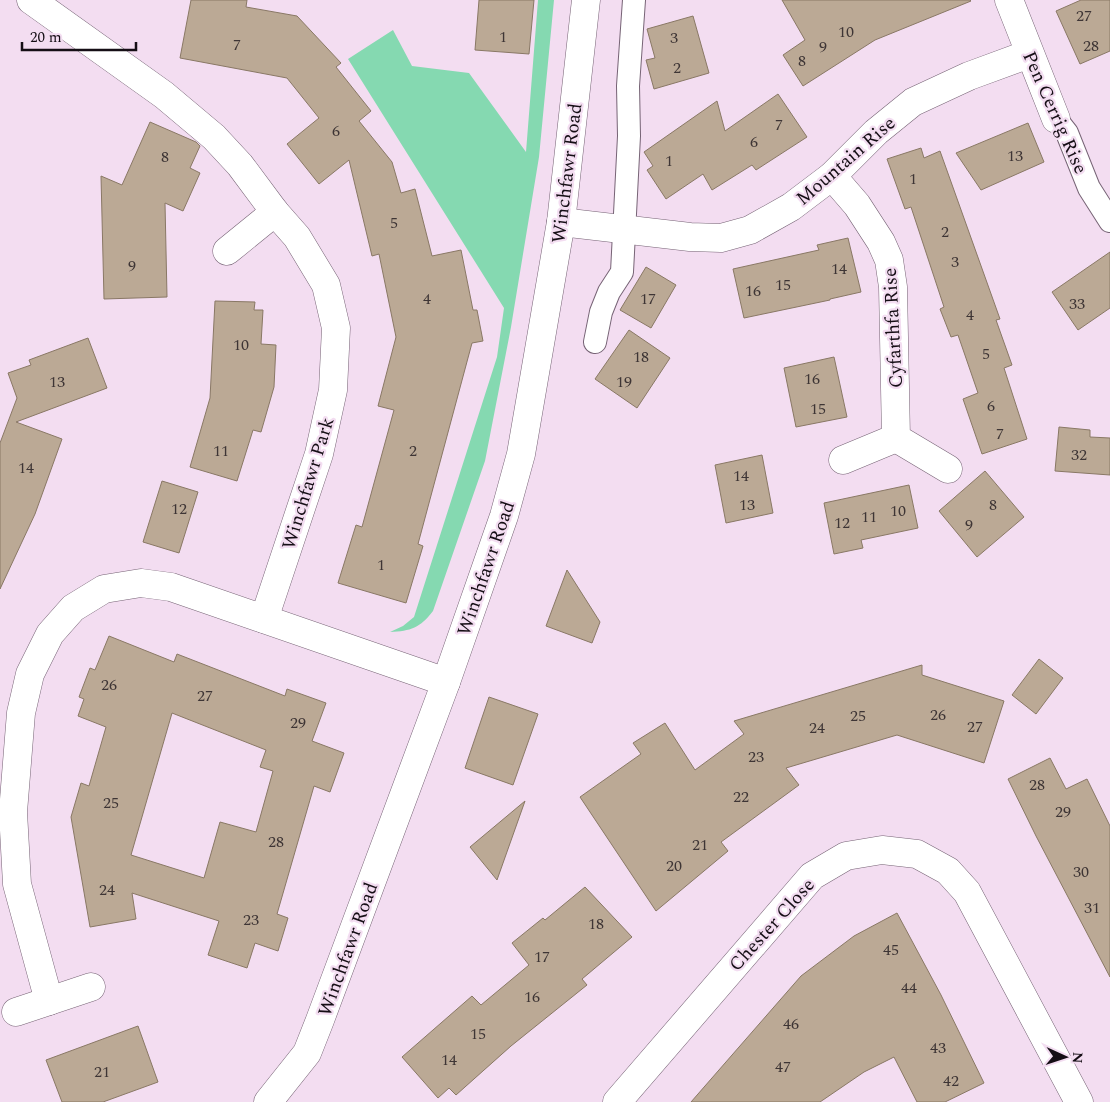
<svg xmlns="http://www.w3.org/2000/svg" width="1110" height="1102" viewBox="0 0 1110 1102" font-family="Spectral,serif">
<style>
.green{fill:#85d9b1}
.building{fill:#bba995;stroke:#897865;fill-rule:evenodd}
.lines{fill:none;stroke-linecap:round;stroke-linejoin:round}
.lane-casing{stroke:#766375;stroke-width:24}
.street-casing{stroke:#766375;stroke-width:29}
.lane{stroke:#fff;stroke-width:22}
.street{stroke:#fff;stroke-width:28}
.labels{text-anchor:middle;stroke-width:4.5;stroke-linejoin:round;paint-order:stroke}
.number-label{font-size:16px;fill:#3e3535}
.street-label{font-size:19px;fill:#150e15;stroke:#f3ddf1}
</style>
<rect width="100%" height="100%" fill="#f3ddf1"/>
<path class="green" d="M538,0H554L539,157L511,327L485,461L433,611C420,628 411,631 390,632L403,626L414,617L497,357L504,308L348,59L393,30L412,66L469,73L526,152Z"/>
<g class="building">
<path d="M191,0H247L246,7L297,16L341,63L336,67L371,111L359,121L392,162L401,193L415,189L432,256L461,250L473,310H477L483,341L472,343L418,544L423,546L406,603L338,583L356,525L362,527L394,410L378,406L396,337L379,254L372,256L349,160L319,184L287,144L319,118L287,78L180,58Z"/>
<path d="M479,0H534L529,54L475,50Z"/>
<path d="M782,0H970L971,1L875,40L803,86L783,55L805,40Z"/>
<path d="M1081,0H1110V51L1080,64L1056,11Z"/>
<path d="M693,16L709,73L654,89L646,60L655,58L647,29Z"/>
<path d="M778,94L807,137L756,170L752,165L712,190L703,174L666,199L647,170L653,166L644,152L717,101L725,131Z"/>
<path d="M150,122L196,142L200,146L190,168L200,173L183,211L165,203L167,297L104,299L101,176L122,185Z"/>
<path d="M1028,123L1044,162L981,190L956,153Z"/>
<path d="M921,148L924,158L940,151L1000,319L996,320L1012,365L1004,368L1027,439L982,454L963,399L978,393L958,335L951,337L940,309L944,307L911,207L905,209L887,159Z"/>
<path d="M848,238L861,292L830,299V300L744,318L733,269L819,250L817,245Z"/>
<path d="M1110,252V308L1078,330L1052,292Z"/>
<path d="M646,267L676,285L651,328L620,310Z"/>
<path d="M215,301L255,302L254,310H263L261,344L276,345L274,387L261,432L253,430L237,481L190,467L210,398Z"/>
<path d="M629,330L670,358L637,408L595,379Z"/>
<path d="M88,338L107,388L16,422L62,439L35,514L0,589V443L17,398L8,373L31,365L29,360Z"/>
<path d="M834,357L847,417L796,427L784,368Z"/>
<path d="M1059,427L1090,430V437L1110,438V475L1055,471Z"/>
<path d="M762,455L773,513L726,523L715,465Z"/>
<path d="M985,471L1024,517L977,557L939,511Z"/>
<path d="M162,481L198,492L179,553L143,542Z"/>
<path d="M909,485L918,528L861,540L863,548L834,554L824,503Z"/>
<path d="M567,570L600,622L592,643L546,626Z"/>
<path d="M109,636L174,662L177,654L285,696L287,689L326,703L312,741L344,753L330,792L314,786L277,914L288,918L278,951L255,943L247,968L208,955L219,921L132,893L136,919L90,927L71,817L81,783L89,786L106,727L78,716L84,699L79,697L90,668L95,670ZM172,713L266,750L260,767L273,771L256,832L220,822L204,878L131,855Z"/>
<path d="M1039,659L1063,678L1036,714L1012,695Z"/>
<path d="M922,665V675L1004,701L984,763L897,735L786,768L799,785L721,842L728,851L656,911L580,797L641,754L633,743L665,723L695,770L744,734L734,721Z"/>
<path d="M489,697L538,714L513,785L465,768Z"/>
<path d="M1050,758L1066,789L1087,779L1110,826V977L1036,836L1008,779Z"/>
<path d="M525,801L497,880L470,847Z"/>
<path d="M585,887L632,937L582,979L587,985L511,1046L456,1095L449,1088L438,1098L402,1057L472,996L481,1005L529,965L512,943L543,918L545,920Z"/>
<path d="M897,913L941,995L984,1083L945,1102H917L894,1057L864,1072L820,1102H691L801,976L854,936Z"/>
<path d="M138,1026L158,1082L103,1102H62L46,1060Z"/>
</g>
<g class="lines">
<g class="lane-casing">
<g id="lane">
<path d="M1056,119L1067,133L1089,188L1110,221"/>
<path d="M595,342L601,312L609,292L622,272L629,136L628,86L634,0"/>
</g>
</g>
<g class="street-casing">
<g id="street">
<path d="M31,0L164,95L214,137L240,165L275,212L297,237L326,285L336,328L333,390L319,454L264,619"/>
<path d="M1009,0L1056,119"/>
<path d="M832,176L857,205L881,242L889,260L893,287L896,438L948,469"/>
<path d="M561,222L690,237L721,238L750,230L791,207L832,176L876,132L913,102L969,76L1029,54"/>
<path d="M227,251L275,212"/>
<path d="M843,460L896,438"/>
<path d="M49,1001L17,884L13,812L21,713L30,674L50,634L73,608L104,589L141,583L171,587L446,682"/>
<path d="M16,1012L91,987"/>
<path d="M268,1102L307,1053L320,1020L446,682L504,516L521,454L561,222L586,0"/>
<path d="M617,1102L812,876L846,856L882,850L917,854L948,871L967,892L1079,1102"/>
</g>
</g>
<use href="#lane" class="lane"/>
<use href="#street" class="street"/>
</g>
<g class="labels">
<g class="number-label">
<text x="1084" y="21">27</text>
<text x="846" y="37">10</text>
<text x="503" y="42">1</text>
<text x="674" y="43">3</text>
<text x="237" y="50">7</text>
<text x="1091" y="51">28</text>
<text x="823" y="52">9</text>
<text x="802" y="66">8</text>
<text x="677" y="73">2</text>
<text x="779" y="130">7</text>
<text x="336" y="136">6</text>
<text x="754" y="147">6</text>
<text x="1015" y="161">13</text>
<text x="165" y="162">8</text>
<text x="669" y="166">1</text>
<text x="913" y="184">1</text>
<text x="394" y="228">5</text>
<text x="945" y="237">2</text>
<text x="955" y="267">3</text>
<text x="132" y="271">9</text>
<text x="839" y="274">14</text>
<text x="783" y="290">15</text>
<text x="753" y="296">16</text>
<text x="427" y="304">4</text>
<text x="648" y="304">17</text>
<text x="1077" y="309">33</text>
<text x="970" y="320">4</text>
<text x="241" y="350">10</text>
<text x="986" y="359">5</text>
<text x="641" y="362">18</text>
<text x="812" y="384">16</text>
<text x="57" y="387">13</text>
<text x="624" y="387">19</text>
<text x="991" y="411">6</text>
<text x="818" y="414">15</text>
<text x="1000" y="439">7</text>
<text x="221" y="456">11</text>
<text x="413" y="456">2</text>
<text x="1079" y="460">32</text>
<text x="26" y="473">14</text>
<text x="741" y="481">14</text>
<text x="747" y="510">13</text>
<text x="993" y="510">8</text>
<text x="179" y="514">12</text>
<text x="898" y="516">10</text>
<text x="869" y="522">11</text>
<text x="842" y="528">12</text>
<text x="969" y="530">9</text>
<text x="381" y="570">1</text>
<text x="109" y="690">26</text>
<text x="205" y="701">27</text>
<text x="938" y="720">26</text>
<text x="858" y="721">25</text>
<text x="298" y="728">29</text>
<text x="975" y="732">27</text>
<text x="817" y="733">24</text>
<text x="756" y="762">23</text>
<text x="1037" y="790">28</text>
<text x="741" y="802">22</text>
<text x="111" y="808">25</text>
<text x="1063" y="817">29</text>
<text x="276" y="847">28</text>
<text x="700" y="850">21</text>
<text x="674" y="871">20</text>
<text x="1081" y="877">30</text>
<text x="107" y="895">24</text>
<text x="1092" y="913">31</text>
<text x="251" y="925">23</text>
<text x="596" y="929">18</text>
<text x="891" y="955">45</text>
<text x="542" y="962">17</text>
<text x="909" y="993">44</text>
<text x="532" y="1002">16</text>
<text x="791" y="1029">46</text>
<text x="478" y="1039">15</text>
<text x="938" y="1053">43</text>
<text x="449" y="1065">14</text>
<text x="783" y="1072">47</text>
<text x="102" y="1077">21</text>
<text x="951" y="1086">42</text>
</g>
<g class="street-label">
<text transform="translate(1056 112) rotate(66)" y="7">Pen Cerrig Rise</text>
<text transform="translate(845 160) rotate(-41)" y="7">Mountain Rise</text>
<text transform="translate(566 173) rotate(-83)" y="7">Winchfawr Road</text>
<text transform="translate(892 328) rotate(-93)" y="7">Cyfarthfa Rise</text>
<text transform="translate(307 483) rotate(-73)" y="7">Winchfawr Park</text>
<text transform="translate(485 568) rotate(-71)" y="7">Winchfawr Road</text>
<text transform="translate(771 924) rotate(-48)" y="7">Chester Close</text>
<text transform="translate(347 949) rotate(-70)" y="7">Winchfawr Road</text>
</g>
</g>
<g transform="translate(1065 1057) rotate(93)" stroke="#f3ddf1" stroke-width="4" paint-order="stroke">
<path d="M0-4L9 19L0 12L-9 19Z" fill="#150e15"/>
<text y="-8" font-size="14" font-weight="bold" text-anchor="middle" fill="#150e15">N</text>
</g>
<path d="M22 42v8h114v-8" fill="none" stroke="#150e15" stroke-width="2.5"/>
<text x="30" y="42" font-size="15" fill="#150e15" stroke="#f3ddf1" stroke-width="4" paint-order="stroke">20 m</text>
</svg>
